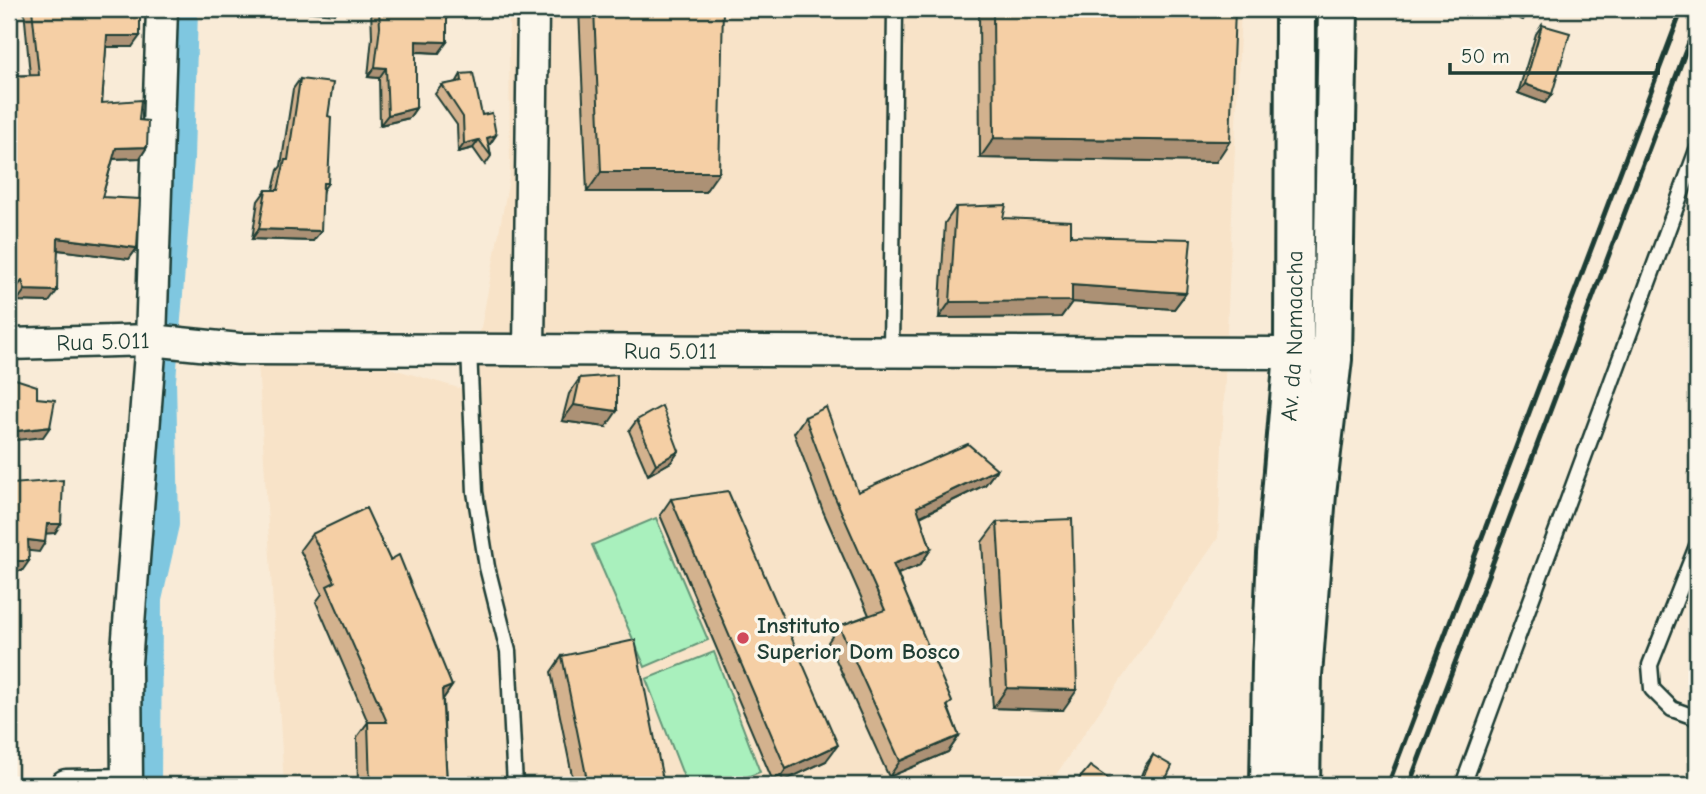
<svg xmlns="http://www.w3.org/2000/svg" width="1706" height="794" viewBox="0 0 1706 794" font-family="'Comic Neue',sans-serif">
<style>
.built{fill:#f8e3c8}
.green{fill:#a9f0bd;stroke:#649678;stroke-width:2}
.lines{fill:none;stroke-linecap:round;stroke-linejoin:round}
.canal{stroke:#7fc7e0;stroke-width:30}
.lane-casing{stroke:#1f3d34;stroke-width:19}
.street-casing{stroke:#1f3d34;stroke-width:35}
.highway-casing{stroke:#1f3d34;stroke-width:44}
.lane{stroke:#fbf7ec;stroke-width:14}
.street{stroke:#fbf7ec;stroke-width:30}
.highway{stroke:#fbf7ec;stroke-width:38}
.rail{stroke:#1f3d34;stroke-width:5}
.wall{fill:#d3b28e;stroke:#1f3d34;stroke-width:2}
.shaded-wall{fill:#ac9174;stroke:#1f3d34;stroke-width:2}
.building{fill:#f5cfa5;stroke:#1f3d34;stroke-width:2}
.poi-dot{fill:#d1495b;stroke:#fbf7ec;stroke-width:2.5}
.labels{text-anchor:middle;stroke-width:7;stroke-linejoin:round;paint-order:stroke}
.street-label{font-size:23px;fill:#1f3d34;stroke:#fbf7ec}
.poi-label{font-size:23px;font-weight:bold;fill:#1f3d34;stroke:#fbf7ec;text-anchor:start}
</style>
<rect width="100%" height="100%" fill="#f9ebd7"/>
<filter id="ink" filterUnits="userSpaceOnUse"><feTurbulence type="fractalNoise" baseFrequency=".0143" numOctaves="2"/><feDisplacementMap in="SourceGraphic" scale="14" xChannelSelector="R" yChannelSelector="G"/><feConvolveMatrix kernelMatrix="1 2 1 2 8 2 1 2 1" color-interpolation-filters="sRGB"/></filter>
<g filter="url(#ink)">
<path class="built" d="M509,9H1241L1218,538L1049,785H284L256,329L469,391L510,174Z"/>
<g class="green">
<path d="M656,518L708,640L645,667L592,545Z"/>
<path d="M714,652L760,772L726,785H687L646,679Z"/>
</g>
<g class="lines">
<path class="canal" d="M146,785L147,599L164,524L161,380L179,158L183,9"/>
<g class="lane-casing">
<g id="lane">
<path d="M469,349L475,492L487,567L508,651L515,785"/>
<path d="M891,351L895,9"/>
<path d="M1697,546L1650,665L1652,689L1672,709L1697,718"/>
<path d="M1463,785L1697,150"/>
</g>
</g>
<g class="street-casing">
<g id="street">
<path id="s1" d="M9,344L151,340L239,349L1294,353L1314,356"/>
<path d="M529,350L533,9"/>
<path d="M66,785L127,784"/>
<path d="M127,785L126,663L151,340L162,9"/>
</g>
</g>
<g class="highway-casing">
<g id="highway">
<path id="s2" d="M1270,785L1272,663L1277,554L1294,353L1295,9"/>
<path d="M1300,785L1302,675L1316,494L1332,359L1338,9"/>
</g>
</g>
<use href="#lane" class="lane"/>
<use href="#street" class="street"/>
<use href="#highway" class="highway"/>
<g class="rail">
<path d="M1388,785L1682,9"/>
<path d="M1409,785L1697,21"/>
</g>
</g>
<g class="wall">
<path d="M24,9H140L132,47H106L102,103L139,120L147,147L140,158L113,159L102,197L137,248L129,259L58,250L49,302L17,301L14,292L9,299V76L30,75Z"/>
<path d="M371,9H447L439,53L416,52V108L409,118L380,125L379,78L368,77L372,37Z"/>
<path d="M579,9H723L705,192H587Z"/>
<path d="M979,9H1235L1216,162L980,158Z"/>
<path d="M1542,25L1552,94L1545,103L1518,93L1536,34Z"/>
<path d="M461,74L482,115L496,135L490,144H489L491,156L485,165L473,148L458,152L457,125L435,94L442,85L456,83Z"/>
<path d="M300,79L328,116V183L323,190L313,241L252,239L258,201L266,190H273L278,170L281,166L293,89Z"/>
<path d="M956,207L1003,218L1071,236L1186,293L1174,309L1072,302L1061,317L939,318L945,223Z"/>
<path d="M580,378L606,427L562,421L569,394Z"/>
<path d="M805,417L858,492L997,469L985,485L920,517L931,549L920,565L898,574L959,736L948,752L889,777L828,642L839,626L869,615L823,511L794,433Z"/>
<path d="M637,420L679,451L671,462L648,475L629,431Z"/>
<path d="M671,499L826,761L783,781L772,779L660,515Z"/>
<path d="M997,522L1063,710L993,708L982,542Z"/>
<path d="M312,534L390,560L452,686L443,699L447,785H358L357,737L368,722L316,602L322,594L300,550Z"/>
<path d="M562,656L664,785H574L551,672Z"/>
<path d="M1153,755L1163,785H1137L1145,766Z"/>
</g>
<g class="shaded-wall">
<path d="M275,9H338L335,14Z"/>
<path d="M773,9H814L808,16L772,11Z"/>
<path d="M1498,9H1531L1523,20L1497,10Z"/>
<path d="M107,36H140L132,47H100Z"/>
<path d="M416,41L447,42L439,53L408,51Z"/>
<path d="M375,67L386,68L379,78L368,77Z"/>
<path d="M1525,84L1552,94L1545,103L1518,93Z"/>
<path d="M416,108L409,118L380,125L388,115Z"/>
<path d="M496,135L490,144L484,146L487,138Z"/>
<path d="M994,138L1230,141L1216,162L980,158Z"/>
<path d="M479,140L473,148L458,152L464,144Z"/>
<path d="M147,147L140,158L108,159L116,148Z"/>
<path d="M601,172H719L705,192H587Z"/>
<path d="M259,229L321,231L313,241L252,239Z"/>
<path d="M58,238L137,248L129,259L51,249Z"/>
<path d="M1072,285L1186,293L1174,309L1072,302L1061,317L939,318L950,302Z"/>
<path d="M25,290L57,291L49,302L17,301Z"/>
<path d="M574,405L617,411L606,427L562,421Z"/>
<path d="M50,427L43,437L9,441V432Z"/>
<path d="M679,451L671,462L648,475L656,464Z"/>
<path d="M997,469L985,485L906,523L917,507Z"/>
<path d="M47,524H61L55,533L40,534Z"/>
<path d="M28,540L45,542L39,552L21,550Z"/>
<path d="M931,549L920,565L882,580L893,564Z"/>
<path d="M9,561H29L22,571H9Z"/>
<path d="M452,686L441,702L442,690Z"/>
<path d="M1007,688L1077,690L1063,710L993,708Z"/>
<path d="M959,736L948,752L889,777L900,761Z"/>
<path d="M838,745L826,761L775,785L786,769Z"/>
</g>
<g class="building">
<path d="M32,9H140V36H107L102,103L141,100L139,120L148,121L147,147L116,148L102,197L140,199L137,248L58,238L57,291L25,290L22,281L9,297V76L39,75Z"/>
<path d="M379,9H447V42L416,41V108L388,115L386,68L375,67L380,27Z"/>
<path d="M594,9H723L719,172H601Z"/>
<path d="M993,9H1235L1230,141L994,138Z"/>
<path d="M1542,25L1570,33L1552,94L1525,84Z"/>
<path d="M473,73L482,115L492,113L496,135L487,138L491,156L479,140L464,144L463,117L442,85L462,81L461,74Z"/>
<path d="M300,79L333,83L328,116L331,117L328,183H323L321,231L259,229L266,190H278L285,160H288Z"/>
<path d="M1006,205L1003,218L1071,221V236L1191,239L1186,293L1072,285V301L950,302L956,207Z"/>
<path d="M617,375V411L574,405L580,378Z"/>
<path d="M9,377L37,386V398L55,400L50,427L9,432V438Z"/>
<path d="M662,406L679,451L656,464L637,420Z"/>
<path d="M826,407L858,492L968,444L997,469L917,507L931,549L893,564L952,702L947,706L959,736L900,761L839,626L885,610L834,495L805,417Z"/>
<path d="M9,478H13L12,484L63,480L61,524H47L45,542L28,540L29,561H9Z"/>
<path d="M728,491L838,745L786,769L671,499Z"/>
<path d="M366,508L390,560L399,555L452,686L442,690L447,785H370L368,722H387L327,586L335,582L312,534Z"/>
<path d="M1072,519L1077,690L1007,688L997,522Z"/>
<path d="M635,640L664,785H588L562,656Z"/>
<path d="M1153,755L1172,766L1163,785H1139Z"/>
<path d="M1090,766L1117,785H1074Z"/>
<path d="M781,776L785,785H757Z"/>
</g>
</g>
<circle class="poi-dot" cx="743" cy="638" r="7"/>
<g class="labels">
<g class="street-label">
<text dy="8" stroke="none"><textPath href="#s2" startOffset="450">Av. da Namaacha</textPath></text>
<text dy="8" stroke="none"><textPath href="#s1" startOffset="94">Rua 5.011</textPath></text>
<text dy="8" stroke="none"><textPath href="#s1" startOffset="662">Rua 5.011</textPath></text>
</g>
<g class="poi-label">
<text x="757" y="633">Instituto<tspan x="757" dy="26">Superior Dom Bosco</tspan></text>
</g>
</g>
<rect width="1706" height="794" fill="none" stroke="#fbf7ec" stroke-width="35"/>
<rect x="18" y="18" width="1671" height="759" fill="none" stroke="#1f3d34" stroke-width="2.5" filter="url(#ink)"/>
<path d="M1450 63v10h208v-10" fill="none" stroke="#1f3d34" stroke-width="3.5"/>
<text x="1461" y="63" font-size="21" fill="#1f3d34" stroke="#fbf7ec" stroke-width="5" paint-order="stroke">50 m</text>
</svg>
